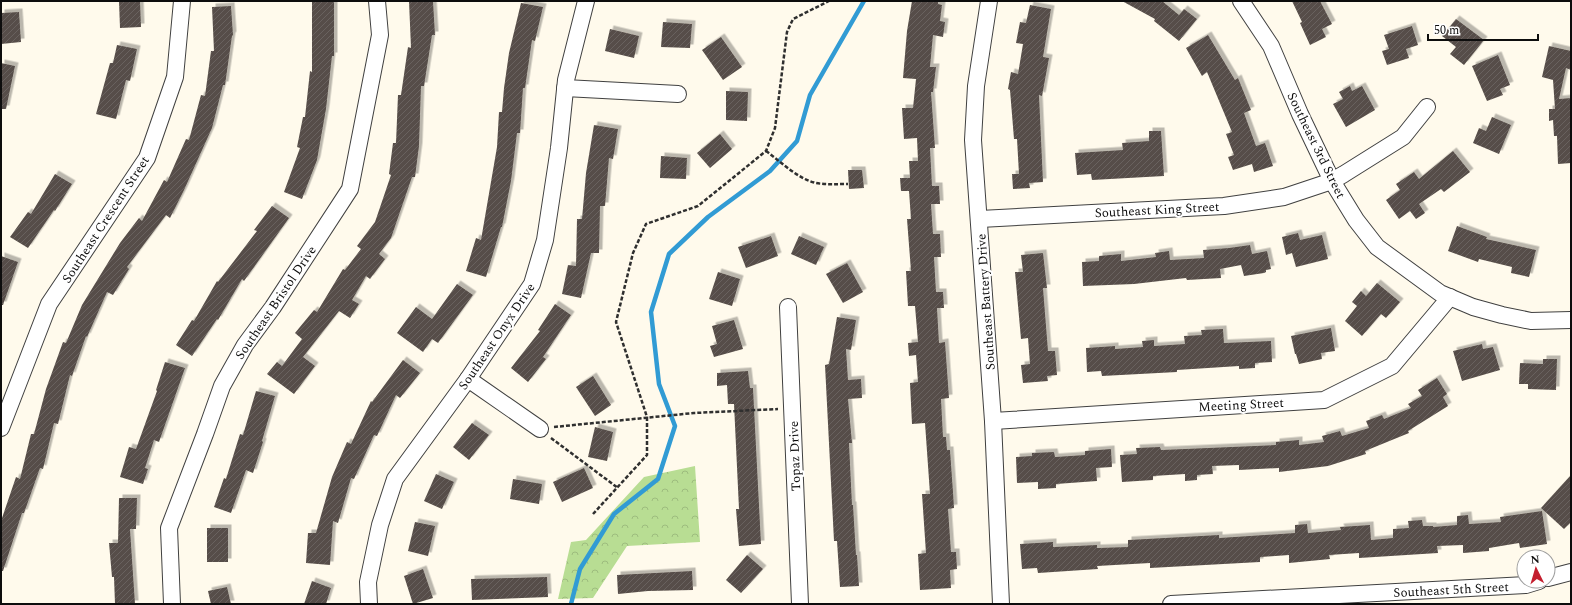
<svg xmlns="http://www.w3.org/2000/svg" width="1572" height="605" viewBox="0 0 1572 605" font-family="Spectral,serif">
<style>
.forest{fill:url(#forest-crowns)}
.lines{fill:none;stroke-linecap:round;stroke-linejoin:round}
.stream{stroke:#319bd4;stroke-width:4.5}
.building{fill:url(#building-hatch);filter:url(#shadow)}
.street-casing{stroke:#404040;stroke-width:18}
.path{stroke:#2f2f2f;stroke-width:2.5;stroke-dasharray:4 2;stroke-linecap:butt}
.street{stroke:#fff;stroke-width:16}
.labels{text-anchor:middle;stroke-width:4;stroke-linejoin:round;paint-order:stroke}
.street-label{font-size:13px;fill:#0d0d0d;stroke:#fff}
</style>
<defs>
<pattern id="forest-crowns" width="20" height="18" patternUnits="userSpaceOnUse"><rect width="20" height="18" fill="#b8dd93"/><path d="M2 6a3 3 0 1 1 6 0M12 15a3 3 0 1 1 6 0" fill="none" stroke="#9dbc7e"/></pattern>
<pattern id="building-hatch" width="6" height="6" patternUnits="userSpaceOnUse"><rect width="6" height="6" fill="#564d48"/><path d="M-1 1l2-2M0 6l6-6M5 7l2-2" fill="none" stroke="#69625e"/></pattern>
<filter id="shadow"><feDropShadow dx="3.5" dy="-3.5" stdDeviation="0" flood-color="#0004"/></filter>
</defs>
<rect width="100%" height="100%" fill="#fffaec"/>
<path class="forest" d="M695,466L700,542L627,546L593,598L558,599L571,542L586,540L644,477Z"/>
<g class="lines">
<path class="stream" d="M571,604L580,569L614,514L658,479L675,426L659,384L651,312L669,254L708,217L770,171L797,141L810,95L864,1"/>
</g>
<g class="building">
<path d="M119,1H140L141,27L120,28Z"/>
<path d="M312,1H334V56H332L326,109L317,160L302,199L284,192L300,148L297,147L303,117H305L310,71L312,72Z"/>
<path d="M409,1H433L435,35H432L424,86H421L419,146L415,177H412L391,238L379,254L385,259L370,279L366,276L352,300L359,304L350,318L339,311L303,357L315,366L294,394L267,374L277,362L282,366L302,339L295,333L314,310L317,312L343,269L345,270L361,249L357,246L375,222L391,175L389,174L393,143H396L398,95H401L408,47L411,48Z"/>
<path d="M912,1H938V4L942,5L940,21L945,22L943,37L933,35L930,67H936L933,92H931L935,148H930L932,186H939L940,204H931L933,234H940L941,257H934L936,292H943L944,308H937L939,343L945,342L949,398L941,399L943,437H946L947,450H950L953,492L954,508L948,509L951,552H956L957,569L950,570L951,588L920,590L918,554L926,553L922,494H930L925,423L912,424L910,383L918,382L916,355L909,356L908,343L918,342L915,306H908L906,271H911L907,219H911L909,191H901L900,178H910L909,161H918L917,138L904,139L902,108H913L916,79L903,78L907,31Z"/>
<path d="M1122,1H1162L1179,15L1184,9L1197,19L1179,41L1154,21L1155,19Z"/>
<path d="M1292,1H1320L1332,24L1322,29L1326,37L1310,45L1300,23L1302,22Z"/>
<path d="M521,3L543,7L535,41L532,40L525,88H523L520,133H517L511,181L502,227H501L486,277L466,271L476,238L481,240L497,147L499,112H502L504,88L509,53Z"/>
<path d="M1030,5L1051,9L1043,57L1049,58L1042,96L1039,95L1043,182L1029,183L1030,188L1013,189L1012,174H1019L1017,139H1014L1010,90L1008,89L1011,72L1018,74L1023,44L1016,43L1020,22L1026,23Z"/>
<path d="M231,6L233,35L232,36L225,85H223L212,128L184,190L170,218L166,215L127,267L129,269L113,295L107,292L87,337L86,336L72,376L70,375L58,424L54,423L43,469L40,468L24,513H22L3,571H1V521L16,477L20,479L31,434H34L46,389L63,342L66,343L82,305L120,243L139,218L142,221L164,180L167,182L186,139L189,140L201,95L205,96L211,51H214L212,7Z"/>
<path d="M19,12L21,42L1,44V13Z"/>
<path d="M1456,19L1484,40L1464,65L1450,54L1456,47L1442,36Z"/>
<path d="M663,22L692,24L690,48L661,47Z"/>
<path d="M1412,26L1418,45L1406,49L1409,58L1387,65L1382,51L1389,49L1384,35Z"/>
<path d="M610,29L639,36L634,58L605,51Z"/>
<path d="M1208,35L1235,80L1238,78L1251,110L1244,113L1256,146L1265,143L1273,166L1254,172L1252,164L1233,170L1228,157L1234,155L1226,134L1232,132L1207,72L1202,76L1186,48Z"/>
<path d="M721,37L742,67L723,80L702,50Z"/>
<path d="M117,45L137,49L130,81L126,80L116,119L96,114L110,63H113Z"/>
<path d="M1549,46L1571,51V70L1566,68L1559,99L1571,98V163L1558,164L1557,136H1554L1553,120L1549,121V109H1555L1553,80L1542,77Z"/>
<path d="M1498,55L1510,85L1500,89L1503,95L1487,101L1472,66Z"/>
<path d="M1,63L15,66L6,109H1Z"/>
<path d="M1350,86L1352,91L1362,86L1375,110L1346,127L1333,104L1343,99L1339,92Z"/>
<path d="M726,91L748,92L747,121L726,120Z"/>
<path d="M1492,117L1511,125L1499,154L1473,143L1479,128L1486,131Z"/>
<path d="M594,125L618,129L613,159L609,158L605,206H600L599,253H591L581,298L562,294L568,265L576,266L577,219H582L586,173Z"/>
<path d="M1149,131H1161L1164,176L1092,180L1091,174L1077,175L1075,153L1123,150L1122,143L1149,141Z"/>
<path d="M720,134L732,149L710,168L697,153Z"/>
<path d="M1453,151L1470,172L1444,192L1441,189L1419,204L1425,213L1416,219L1410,211L1399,219L1386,200L1400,190L1396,184L1414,172L1419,179Z"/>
<path d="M661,156L687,158L686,179L660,178Z"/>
<path d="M848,170H862L864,188L849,189Z"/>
<path d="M55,174L72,184L55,211L54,210L28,248L10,237L28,212L31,214Z"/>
<path d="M272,206L289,218L244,281L242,279L218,320L217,319L192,356L176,345L192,320L194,321L217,281L218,282L257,231L254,230Z"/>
<path d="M1457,226L1487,237L1486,239L1536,250L1529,277L1511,273L1512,267L1479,259L1478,262L1448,251Z"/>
<path d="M1298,233L1300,240L1322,235L1328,259L1296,267L1292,253L1286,255L1282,237Z"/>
<path d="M771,236L778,256L746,268L738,247Z"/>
<path d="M799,236L824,247L816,265L791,254Z"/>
<path d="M1250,245L1252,254L1267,251L1271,269L1266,270V272L1264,273L1244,276L1241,265L1220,269L1221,278L1187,280L1186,278L1134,284L1083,286L1082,262L1099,261V256L1121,254V261L1156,257L1155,253L1169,251L1170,260L1204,258L1203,250L1229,248Z"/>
<path d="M1043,253L1047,288H1043L1048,351H1055L1057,375L1047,376L1048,381L1023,383L1021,365L1030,364L1028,338L1021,339L1015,272H1023L1021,255Z"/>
<path d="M1,256L18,262L3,305H1Z"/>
<path d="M847,263L863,292L843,303L826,274Z"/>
<path d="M718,272L740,279L732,306L709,299Z"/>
<path d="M1377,283L1400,302L1386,318L1381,314L1362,336L1345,321L1357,306L1352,302L1361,291L1366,296Z"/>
<path d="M457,284L473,295L438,343L432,339L423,352L397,333L416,307L432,319Z"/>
<path d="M555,304L571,315L543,357L546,359L528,382L511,368L540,331L538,330Z"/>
<path d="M837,317L856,320L851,350L846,349L848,380L861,379L862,398L848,399L852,443H849L852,505H853L856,555H857L859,586L840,587L837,541H834L825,365L829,364Z"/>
<path d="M734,320L743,349L714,357L710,346L717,344L712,326Z"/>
<path d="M1331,328L1335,351L1321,353L1322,359L1299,364L1296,354H1295L1291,336Z"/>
<path d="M1223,329L1224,343L1271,341L1272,362L1255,363V368L1239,369V366L1177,370V372L1102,376L1101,371L1087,372L1086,348L1115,346V349L1143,347L1142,341L1154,340V346L1185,344L1184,336L1202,335L1201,330Z"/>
<path d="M1482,344L1483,349L1493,347L1500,370L1462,381L1453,351Z"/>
<path d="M1543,359H1557L1556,390L1528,389V384H1519L1520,363L1543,364Z"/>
<path d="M403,360L420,373L400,398L396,395L377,436L374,435L354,479L351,478L338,523L333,521L330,565L306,563L308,533H316L332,477L347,442L351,444L371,401L372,402Z"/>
<path d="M165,362L185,368L159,442L154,440L145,468L148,469L143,484L120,477L129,447L136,449L157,391L156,390Z"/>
<path d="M748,371L750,388H753L761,544L739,546L736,509H739L734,404H728L727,385L717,386V373Z"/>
<path d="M593,376L611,405L595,416L576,387Z"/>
<path d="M1437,378L1447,394L1443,397L1448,406L1408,431L1409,433L1365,451L1366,454L1328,466L1279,472V468L1239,470V465L1212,466L1213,474L1197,475V480L1185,481V474L1153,476V480L1122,482L1120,455L1137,454L1136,448L1160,447L1161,450L1276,445V442L1299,440V445L1324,442L1322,436L1340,431L1342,436L1369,428L1366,421L1382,415L1384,419L1411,408L1408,404L1422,396L1418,390Z"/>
<path d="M256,391L275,396L262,441L263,442L253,473L246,470L231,513L214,507L224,478L226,479L240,434L243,435Z"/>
<path d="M472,423L489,435L469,460L453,447Z"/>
<path d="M595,427L613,432L607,461L588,457Z"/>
<path d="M1111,449L1112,467L1096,468L1097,481L1056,484V488L1038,489V482L1017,483L1016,457L1032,456V453L1054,452L1055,457L1085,455V451Z"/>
<path d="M584,468L593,488L562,502L553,482Z"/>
<path d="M436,474L454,482L442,509L424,501Z"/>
<path d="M1571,475V522L1564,529L1541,508Z"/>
<path d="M513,479L542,484L539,504L510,499Z"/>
<path d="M119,498H137L136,529H130L135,604H115L114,577H112L109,543H118Z"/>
<path d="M1542,511L1547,544L1520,548L1519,543L1489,548V551L1463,553V545L1437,546L1438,553L1359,558V553L1329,555L1330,559L1289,563V555L1260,557V562L1150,568V563L1097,566L1098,569L1038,573L1037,568L1022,569L1020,544L1053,542V547L1097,545V548L1128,547V540L1219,535V538L1295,533V525L1307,524L1308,533L1341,530L1340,527L1370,525L1371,540L1393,538V529L1409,528L1408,521L1422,520L1423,526H1433V527L1457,525V516L1468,515L1469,524L1501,522L1500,517Z"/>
<path d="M415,522L435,526L428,556L408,551Z"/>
<rect x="207" y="528" width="21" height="34"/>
<path d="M747,555L763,569L741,593L726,580Z"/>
<path d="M423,569L433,598L413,604L404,576Z"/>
<path d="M692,571L693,590L648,591L618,594L617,575Z"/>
<path d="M547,577L548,597L472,600L471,579Z"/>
<path d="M312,581L331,588L326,604H304Z"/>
<path d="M227,587L231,604H211L208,591Z"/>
</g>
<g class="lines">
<g class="street-casing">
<g id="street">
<path d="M989,1L976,86L973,140L993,421L1001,604"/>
<path d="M1241,1L1271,46L1300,114L1332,181L1356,220L1377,247L1440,293L1473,307L1502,315L1531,321L1571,320"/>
<path d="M565,88L678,94"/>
<path d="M980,219L1224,206L1284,197L1332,181L1344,174L1403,137L1427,107"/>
<path d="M788,307L800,604"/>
<path d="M468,379L540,429"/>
<path d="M993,421L1324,400L1392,366L1450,297"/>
<path d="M1,428L49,304L147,158L175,77L182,1"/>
<path d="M1548,578L1571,572"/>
<path d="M172,604L169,528L205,434L222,386L245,345L273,307L350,189L380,35L377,1"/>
<path d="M369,604L368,582L380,525L395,479L468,379L532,284L545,240L559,148L566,80L586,1"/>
<path d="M1171,604L1526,585L1539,581"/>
</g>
</g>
<g class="path">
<path d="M766,151C781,162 798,179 816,183C827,185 837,184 848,184"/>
<path d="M554,427L694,413L778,409"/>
<path d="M551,438L618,488"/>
<path d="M593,514L647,455V417L616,322L633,253L646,224L698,206L766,151L775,128L787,32L793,19L829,1"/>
</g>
<use href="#street" class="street"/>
</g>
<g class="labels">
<g class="street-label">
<text transform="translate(1317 145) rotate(64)" y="5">Southeast 3rd Street</text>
<text transform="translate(1157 209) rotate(-3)" y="5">Southeast King Street</text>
<text transform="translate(105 219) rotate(-57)" y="5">Southeast Crescent Street</text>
<text transform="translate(275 302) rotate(-56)" y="5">Southeast Bristol Drive</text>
<text transform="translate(985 302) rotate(-94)" y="5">Southeast Battery Drive</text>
<text transform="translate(496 336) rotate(-56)" y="5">Southeast Onyx Drive</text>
<text transform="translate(1241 404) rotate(-3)" y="5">Meeting Street</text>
<text transform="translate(794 456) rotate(-92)" y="5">Topaz Drive</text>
<text transform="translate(1451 589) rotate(-3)" y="5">Southeast 5th Street</text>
</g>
</g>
<rect width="1572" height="605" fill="none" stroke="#0d0d0d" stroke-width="4"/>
<g transform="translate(1536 569) rotate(355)"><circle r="19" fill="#ffffff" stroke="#9e9e9e"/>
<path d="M0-3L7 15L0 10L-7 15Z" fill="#c41e2e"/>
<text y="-6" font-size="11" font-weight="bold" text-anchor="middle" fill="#0d0d0d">N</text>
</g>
<path d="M1428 34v6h110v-6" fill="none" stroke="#0d0d0d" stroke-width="2"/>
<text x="1434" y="34" font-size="12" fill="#0d0d0d" stroke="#ffffff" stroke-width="3" paint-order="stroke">50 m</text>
</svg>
